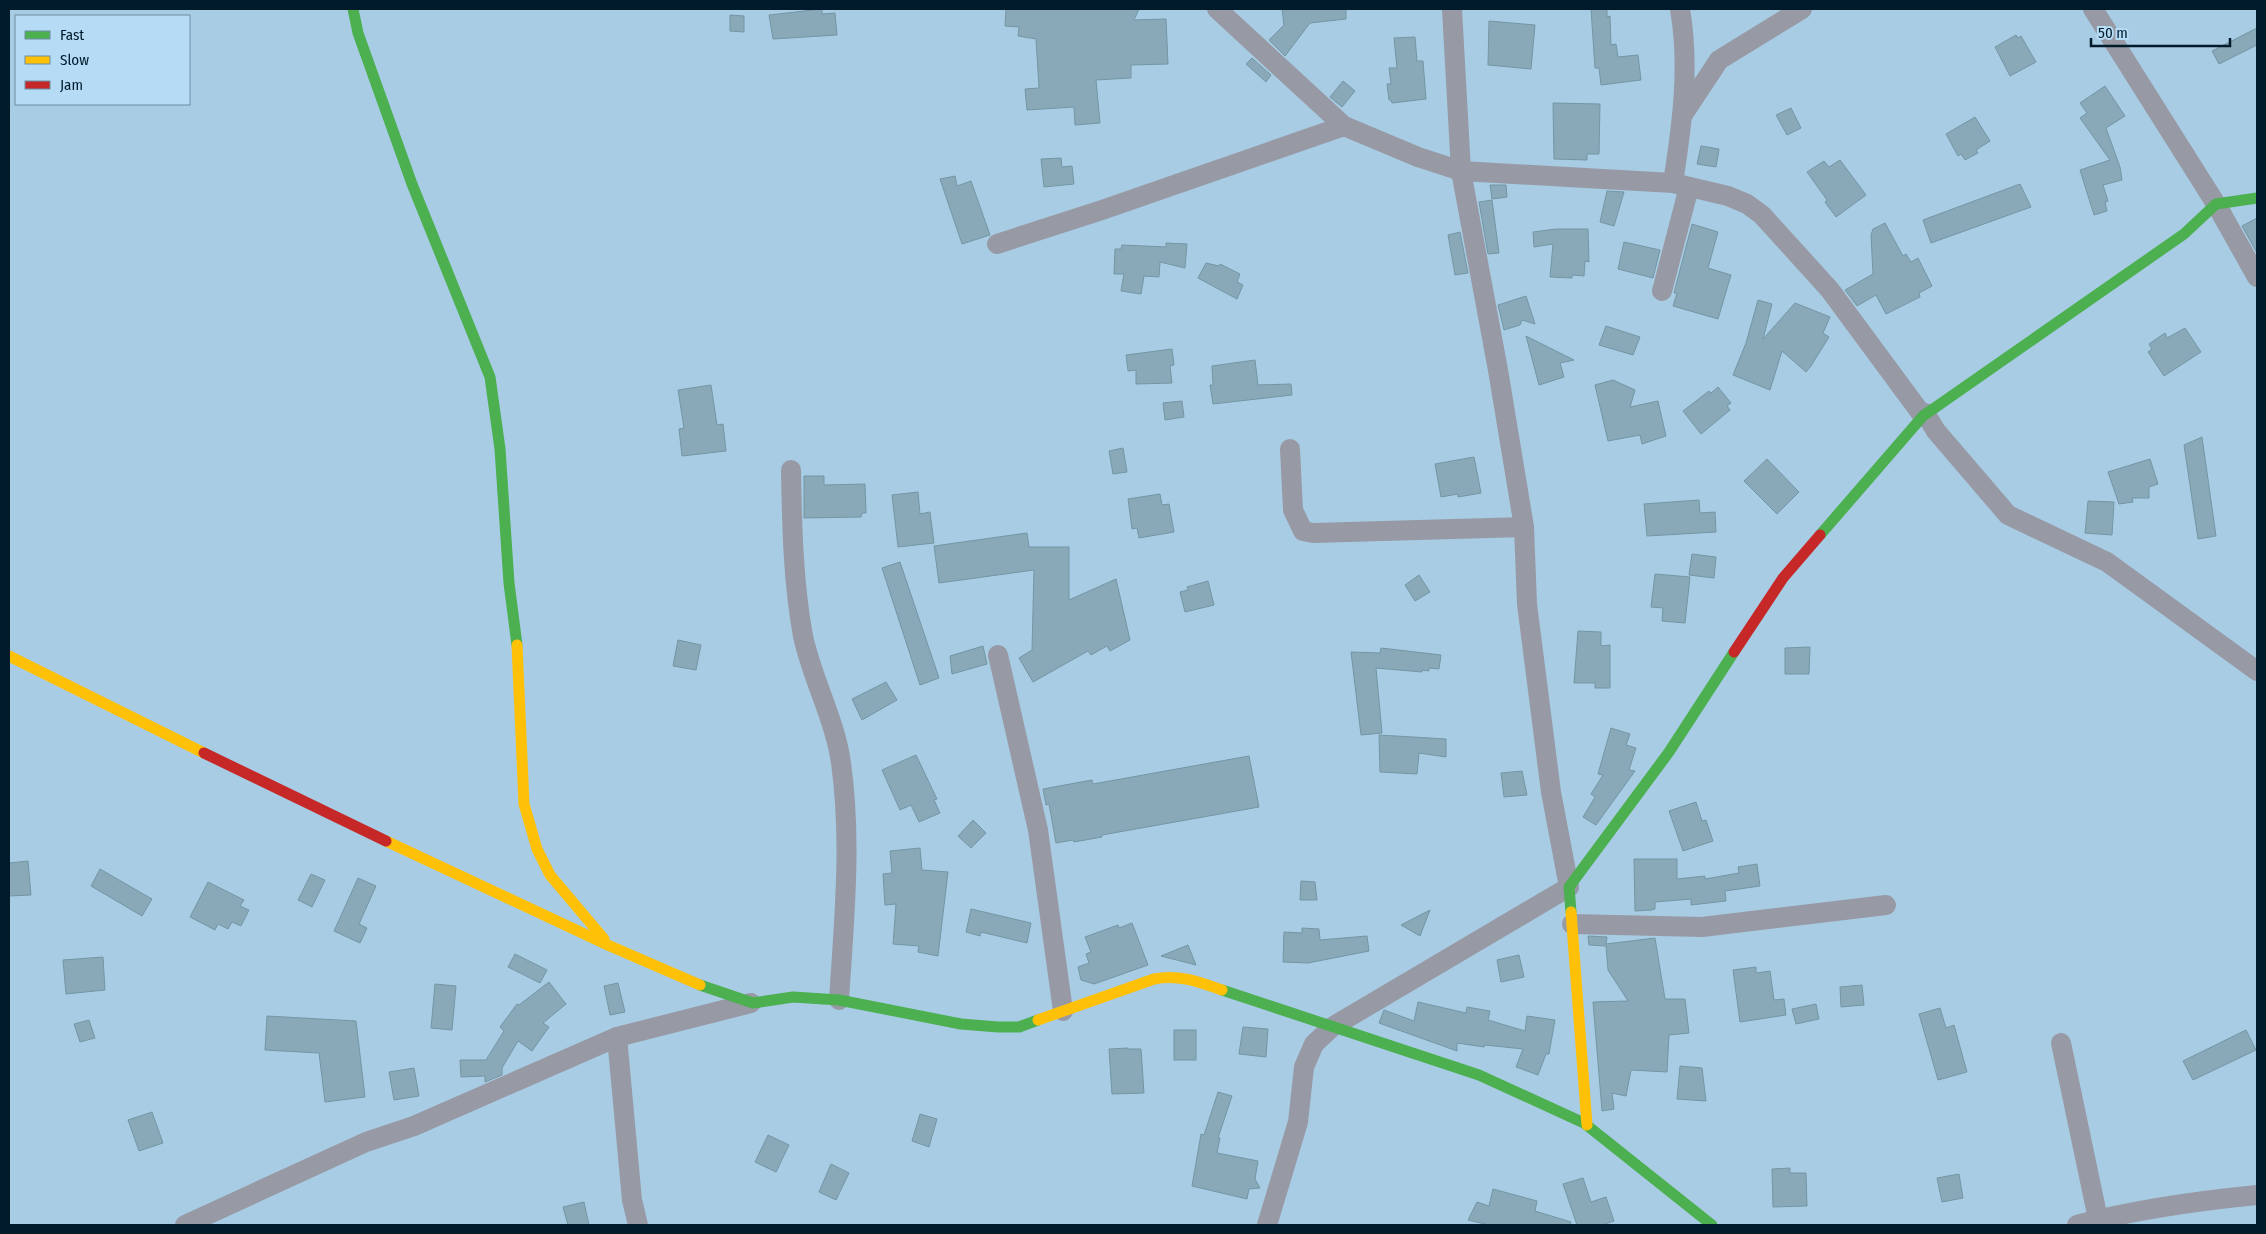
<svg xmlns="http://www.w3.org/2000/svg" width="2266" height="1234" viewBox="0 0 2266 1234" font-family="'Fira Sans Condensed',sans-serif">
<style>
.building{fill:#89a9b9;stroke:#7396a4}
.lines{fill:none;stroke-linecap:round;stroke-linejoin:round}
.street{stroke:#979aa5;stroke-width:20}
.fast{stroke:#4caf50;stroke-width:11}
.slow{stroke:#ffc107;stroke-width:11}
.jam{stroke:#c62828;stroke-width:11}
</style>
<rect width="100%" height="100%" fill="#a8cce4"/>
<g class="building">
<path d="M822,9V14L835,13L837,35L773,39L769,15Z"/>
<path d="M1006,9H1139L1134,20L1166,19L1168,64L1131,65V78L1096,80L1100,123L1075,125L1074,107L1027,110L1025,89L1039,88L1036,39L1018,36L1019,27L1005,26Z"/>
<path d="M1282,9H1346V19L1310,23L1285,56L1269,40L1284,25Z"/>
<path d="M1591,9H1607V17L1610,16L1611,45L1616,44L1618,57L1638,55L1641,80L1601,85L1599,68H1595Z"/>
<path d="M730,15L744,16V32L730,31Z"/>
<path d="M1489,21L1535,25L1531,69L1488,65Z"/>
<path d="M2257,28V45L2219,64L2212,51Z"/>
<path d="M2016,35L2018,38L2021,36L2036,62L2010,76L1995,47Z"/>
<path d="M1415,37L1417,61H1423L1426,99L1392,103L1391,100H1389L1387,84H1391L1389,68H1397L1394,38Z"/>
<path d="M1252,58L1271,75L1266,82L1246,64Z"/>
<path d="M1343,81L1355,91L1342,107L1330,97Z"/>
<path d="M2105,86L2125,116L2106,128L2120,167L2122,180L2103,185L2108,201L2105,202L2107,211L2094,215L2080,170L2110,160L2080,118L2087,113L2080,103Z"/>
<path d="M1553,103L1600,104L1599,154H1587V160L1554,159Z"/>
<path d="M1791,108L1801,128L1787,135L1776,115Z"/>
<path d="M1975,117L1990,141L1976,150L1978,153L1965,160L1961,154L1958,156L1946,134Z"/>
<path d="M1701,146L1719,149L1716,167L1697,164Z"/>
<path d="M1061,158L1062,167L1072,166L1074,184L1044,187L1041,159Z"/>
<path d="M1840,160L1866,195L1836,217L1825,202L1827,200L1807,172L1824,161L1829,167Z"/>
<path d="M955,176L957,186L971,181L990,235L962,244L940,179Z"/>
<path d="M2020,184L2031,207L1931,243L1923,220Z"/>
<path d="M1490,185H1506L1507,197L1492,199Z"/>
<path d="M1607,191L1624,192L1614,226L1600,222Z"/>
<path d="M1492,200L1499,253L1488,254L1479,202Z"/>
<path d="M2257,218V253L2242,226Z"/>
<path d="M1885,223L1903,256L1906,254L1911,262L1918,258L1932,286L1919,293L1920,297L1886,314L1876,295L1857,306L1845,290L1873,274L1871,235L1873,229Z"/>
<path d="M1692,224L1718,232L1708,268L1731,275L1718,319L1673,306L1677,293H1674Z"/>
<path d="M1556,229H1588L1589,262L1585,261L1584,276L1572,275V278L1550,277L1553,244L1534,247L1533,232Z"/>
<path d="M1460,232L1468,273L1455,275L1448,235Z"/>
<path d="M1624,242L1660,250L1653,278L1618,269Z"/>
<path d="M1166,243L1187,244L1185,268L1160,262L1159,277L1144,276L1141,294L1121,291L1124,274H1114L1115,249H1121L1122,245L1166,247Z"/>
<path d="M1206,263L1219,266L1220,264L1240,274L1237,282L1243,285L1237,299L1198,278Z"/>
<path d="M1526,296L1535,324L1522,320L1520,325L1504,330L1498,305Z"/>
<path d="M1758,300L1772,304L1763,339L1795,303L1830,317L1823,333L1829,337L1811,366L1806,372L1782,351L1770,390L1733,375L1746,343Z"/>
<path d="M1606,326L1640,337L1633,355L1599,345Z"/>
<path d="M2185,328L2201,352L2164,376L2148,352L2152,349L2149,344L2165,333L2167,338Z"/>
<path d="M1526,336L1574,360L1560,363L1564,377L1539,385Z"/>
<path d="M1172,349L1174,365L1170,366L1172,383L1136,384V370L1128,371L1126,355Z"/>
<path d="M1255,360L1258,385L1291,384L1292,395L1213,404L1210,385H1213L1212,366Z"/>
<path d="M1613,380L1635,390L1630,407L1658,401L1666,436L1642,444L1640,435L1608,441L1595,385Z"/>
<path d="M711,385L717,425L723,424L726,451L682,456L679,429L684,428L678,390Z"/>
<path d="M1718,387L1731,403L1727,406L1730,410L1701,434L1683,411L1709,391L1711,393Z"/>
<path d="M1182,401L1184,417L1165,420L1163,403Z"/>
<path d="M2202,437L2216,536L2198,539L2184,445Z"/>
<path d="M1123,448L1127,472L1113,474L1109,451Z"/>
<path d="M1474,457L1481,493L1458,497V494L1441,497L1435,464Z"/>
<path d="M1767,459L1799,492L1777,514L1744,481Z"/>
<path d="M2150,459L2158,484L2149,487V498H2132L2133,502L2119,504L2108,472Z"/>
<path d="M804,476H824V485L865,484L866,513H862L861,517L804,518Z"/>
<path d="M918,492L920,514L930,512L934,543L898,547L892,495Z"/>
<path d="M1160,494L1162,505L1169,504L1174,532L1139,538L1137,528L1132,529L1128,499Z"/>
<path d="M1699,500L1700,513L1715,512L1716,532L1647,536L1644,504Z"/>
<path d="M2088,501L2114,502L2112,535L2085,533Z"/>
<path d="M1027,533L1029,547H1069V600L1116,579L1130,640L1110,651L1107,646L1091,655L1088,651L1033,682L1019,658L1032,650L1034,570L939,583L934,546Z"/>
<path d="M1692,554L1716,557L1714,578L1689,575Z"/>
<path d="M900,562L939,678L920,685L882,568Z"/>
<path d="M1655,574L1690,577L1685,623L1662,621L1663,608L1651,607Z"/>
<path d="M1419,575L1430,592L1415,601L1405,585Z"/>
<path d="M1208,581L1214,605L1185,612L1180,592L1188,590L1187,587Z"/>
<path d="M1578,631L1601,632V646L1610,645V688H1595V683H1574Z"/>
<path d="M678,640L701,645L696,670L673,666Z"/>
<path d="M983,646L987,664L952,674L950,656Z"/>
<path d="M1810,647L1809,674H1785V648Z"/>
<path d="M1381,648L1441,655L1439,669L1429,668V671L1422,670V672L1376,668L1382,733L1361,735L1351,652L1380,653Z"/>
<path d="M886,682L897,700L862,720L852,699Z"/>
<path d="M1611,728L1630,734L1626,745L1636,748L1629,770L1635,771L1596,825L1583,817L1595,797L1591,794L1603,775L1598,774Z"/>
<path d="M1379,735L1446,739V757L1419,753L1417,774L1380,772Z"/>
<path d="M916,755L937,799L934,800L940,813L919,822L911,805L900,810L882,770Z"/>
<path d="M1249,756L1259,807L1102,835V837L1074,842L1073,840L1056,843L1049,804L1046,805L1043,789L1092,780L1093,784Z"/>
<path d="M1522,771L1527,795L1504,797L1501,773Z"/>
<path d="M1696,802L1702,821L1706,820L1713,841L1683,851L1669,811Z"/>
<path d="M973,820L986,833L971,848L958,836Z"/>
<path d="M920,848L922,870L948,872L938,956L918,952L919,946L893,944L896,904L885,905L883,874L892,873L890,851Z"/>
<path d="M1634,859H1677V879L1705,876V879L1739,873L1738,867L1757,864L1760,886L1725,891L1726,901L1691,905V899L1655,902V909L1652,910L1635,911Z"/>
<path d="M28,861L31,895L9,896V863Z"/>
<path d="M100,869L152,899L142,916L91,886Z"/>
<path d="M311,874L325,880L312,907L298,900Z"/>
<path d="M358,878L376,886L359,924L367,928L360,943L334,931Z"/>
<path d="M1301,881L1315,882L1317,900H1300Z"/>
<path d="M208,882L244,900L240,906L249,910L241,926L232,922L228,929L218,924L215,930L190,917Z"/>
<path d="M971,909L1031,923L1027,943L981,932L980,936L966,932Z"/>
<path d="M1430,910L1420,936L1401,925Z"/>
<path d="M1132,923L1148,965L1094,984L1081,980L1078,967L1089,963L1086,954L1091,952L1085,937L1118,925L1119,928Z"/>
<path d="M1302,928L1319,929L1320,940L1367,936L1369,951L1308,963L1283,962L1284,932L1302,933Z"/>
<path d="M1588,936L1607,937L1606,944L1655,938L1665,999H1685L1689,1033L1669,1035L1667,1072L1631,1070L1626,1096L1612,1093L1614,1109L1602,1111L1593,1002L1628,1001L1608,970L1606,946L1589,945Z"/>
<path d="M1188,945L1196,965L1161,956Z"/>
<path d="M515,954L547,970L540,983L508,967Z"/>
<path d="M1519,955L1524,977L1501,982L1497,960Z"/>
<path d="M103,957L105,990L66,994L63,960Z"/>
<path d="M1756,967V973L1770,971L1774,1000L1784,999L1786,1015L1740,1022L1733,970Z"/>
<path d="M549,982L566,1004L543,1023L549,1027L532,1051L518,1041L502,1068V1075L485,1082V1076L461,1077L460,1060H486L504,1031L500,1027L517,1004L519,1005Z"/>
<path d="M618,983L625,1012L610,1015L604,986Z"/>
<path d="M435,984L456,986L452,1030L431,1028Z"/>
<path d="M1862,985L1864,1005L1841,1007L1840,987Z"/>
<path d="M1418,1002L1466,1013L1467,1007L1490,1011L1488,1020L1525,1031L1527,1016L1555,1020L1549,1054H1546L1538,1075L1516,1067L1523,1049L1485,1045L1484,1047L1457,1043V1051L1379,1023L1384,1010L1414,1021Z"/>
<path d="M1816,1004L1819,1019L1796,1024L1792,1009Z"/>
<path d="M1940,1008L1946,1028L1954,1025L1967,1072L1938,1080L1919,1014Z"/>
<path d="M267,1016L356,1021L365,1097L325,1102L319,1053L265,1050Z"/>
<path d="M89,1020L95,1038L80,1042L74,1024Z"/>
<path d="M1243,1027L1268,1029L1266,1057L1239,1054Z"/>
<rect x="1174" y="1030" width="22" height="30"/>
<path d="M2246,1030L2256,1050L2193,1080L2183,1061Z"/>
<path d="M1128,1048V1049H1141L1144,1093L1112,1094L1109,1049Z"/>
<path d="M1680,1066L1702,1068L1706,1101L1677,1099Z"/>
<path d="M414,1068L419,1096L394,1100L389,1072Z"/>
<path d="M1218,1092L1232,1096L1218,1138H1220L1217,1153L1258,1161L1255,1179L1260,1188L1249,1189L1247,1199L1192,1186L1201,1134L1204,1135Z"/>
<path d="M152,1112L163,1143L139,1151L128,1120Z"/>
<path d="M920,1114L937,1119L929,1147L912,1141Z"/>
<path d="M768,1135L789,1145L776,1172L755,1162Z"/>
<path d="M831,1164L849,1173L836,1200L819,1192Z"/>
<path d="M1790,1168V1173H1806L1807,1206L1773,1207L1772,1169Z"/>
<path d="M1959,1174L1963,1198L1942,1202L1937,1178Z"/>
<path d="M1583,1178L1591,1202L1606,1197L1614,1221L1602,1225H1577L1563,1184Z"/>
<path d="M1493,1189L1537,1201L1535,1211L1571,1222L1570,1225H1489L1468,1220L1477,1202L1489,1206Z"/>
<path d="M584,1202L589,1225H568L563,1207Z"/>
</g>
<g class="lines">
<g class="street">
<path d="M1217,9L1344,126L1418,157L1461,171L1673,183L1728,196L1747,204L1762,215L1830,290L1923,416"/>
<path d="M2093,9L2216,204L2257,277"/>
<path d="M1684,113L1719,60L1802,9"/>
<path d="M1673,183C1682,125 1690,67 1680,9"/>
<path d="M997,244L1102,210L1344,126"/>
<path d="M1662,291L1689,187"/>
<path d="M1925,413L1936,431L2008,515L2107,562L2257,671"/>
<path d="M1290,449L1293,510L1303,531L1313,533L1524,527"/>
<path d="M791,470C792,526 793,581 803,636C812,679 835,719 841,763C852,841 844,921 839,1000"/>
<path d="M998,655L1038,830L1063,1011"/>
<path d="M1572,924L1702,927L1886,905"/>
<path d="M617,1037L632,1200L638,1225"/>
<path d="M2061,1043L2098,1219"/>
<path d="M185,1225L366,1142L414,1126L617,1037L751,1003"/>
<path d="M1267,1225L1298,1122L1304,1067L1314,1044L1332,1027L1569,887L1551,792L1527,604L1524,527L1498,370L1461,171L1452,9"/>
<path d="M2077,1225C2137,1209 2196,1201 2257,1195"/>
</g>
<g class="fast">
<path d="M353,9L358,33L412,184L490,377L500,449L509,583L517,645"/>
<path d="M1820,535L1923,416L2184,234L2216,204L2257,198"/>
<path d="M1571,912L1569,887L1669,752L1734,652"/>
<path d="M700,985L753,1003L793,997L839,1000L961,1024L998,1027H1019L1038,1020"/>
<path d="M1222,990L1479,1075L1584,1123L1712,1225"/>
</g>
<g class="slow">
<path d="M517,645L524,804L537,849L550,875L604,939"/>
<path d="M9,656L204,753"/>
<path d="M386,841L610,946L700,985"/>
<path d="M1571,912L1587,1125"/>
<path d="M1038,1020L1154,979C1179,974 1199,982 1222,990"/>
</g>
<g class="jam">
<path d="M1734,652L1783,578L1820,535"/>
<path d="M204,753L386,841"/>
</g>
</g>
<rect width="2266" height="1234" fill="none" stroke="#011b2b" stroke-width="20"/>
<rect x="15" y="15" width="175" height="90" fill="#b5dbf5" stroke="#6d8ea4"/>
<rect x="25" y="31" width="25" height="8" fill="#4caf50" stroke="#6d8ea4"/>
<text x="60" y="40" font-size="15" fill="#011b2b">Fast</text>
<rect x="25" y="56" width="25" height="8" fill="#ffc107" stroke="#6d8ea4"/>
<text x="60" y="65" font-size="15" fill="#011b2b">Slow</text>
<rect x="25" y="81" width="25" height="8" fill="#c62828" stroke="#6d8ea4"/>
<text x="60" y="90" font-size="15" fill="#011b2b">Jam</text>
<path d="M2091 38v8h139v-8" fill="none" stroke="#011b2b" stroke-width="2.5"/>
<text x="2098" y="38" font-size="15" fill="#011b2b" stroke="#b5dbf5" stroke-width="4" paint-order="stroke">50 m</text>
</svg>
